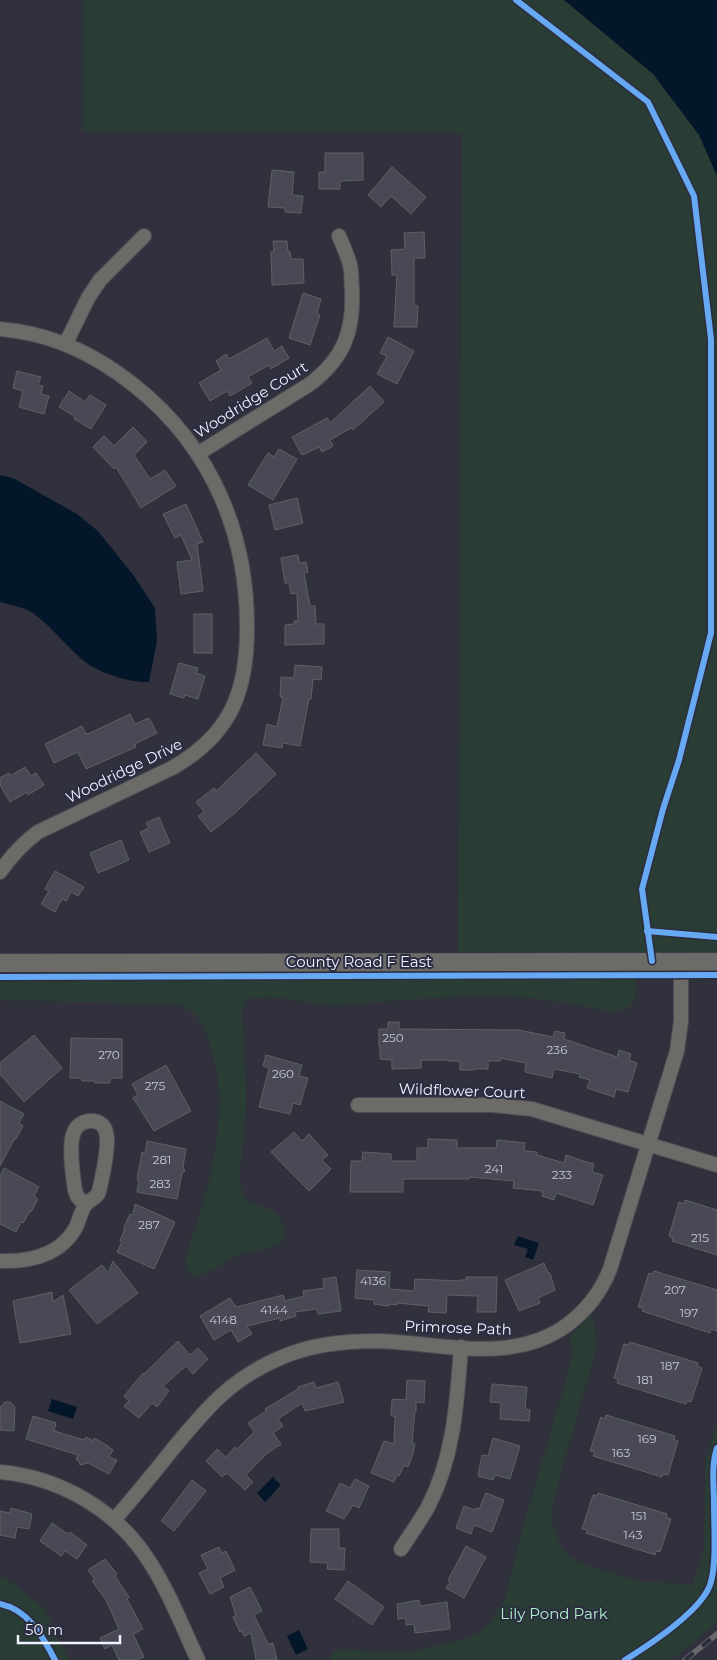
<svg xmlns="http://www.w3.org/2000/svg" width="717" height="1660" viewBox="0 0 717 1660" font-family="Montserrat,sans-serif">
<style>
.green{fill:#2a3d34}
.water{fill:#04172a}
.building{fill:#484954;stroke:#5e6069}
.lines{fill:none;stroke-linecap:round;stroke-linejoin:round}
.minor-casing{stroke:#4c4d56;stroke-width:16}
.tertiary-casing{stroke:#4c4d56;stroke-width:19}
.minor{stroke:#6d6b68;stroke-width:14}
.tertiary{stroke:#6d6b68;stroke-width:18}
.rail-casing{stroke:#68686c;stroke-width:5.5}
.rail{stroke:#2b2d41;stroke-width:4;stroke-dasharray:11;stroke-linecap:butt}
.cycleway-casing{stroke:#2b2d41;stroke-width:9}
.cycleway{stroke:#66a8f1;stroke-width:6}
.labels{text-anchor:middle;stroke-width:4;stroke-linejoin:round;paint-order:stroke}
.number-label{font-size:12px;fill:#c6c8d4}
.street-label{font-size:15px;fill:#f0f2ff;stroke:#2b2d41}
.park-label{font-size:15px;fill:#adedc7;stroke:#2b2d41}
</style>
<rect width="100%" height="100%" fill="#30313c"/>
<g class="green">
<path d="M83,0H717V952H458L462,133L83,131Z"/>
<path d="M636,978C636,989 637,1004 625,1009C610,1015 591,1007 576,1004C561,1002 546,1000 531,998C484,994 436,998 390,1001C368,1002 347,1006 325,1005C305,1003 263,992 246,1001L242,1012C244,1057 249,1098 243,1144C241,1161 235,1185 247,1200C259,1208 276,1207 282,1222C285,1228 286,1236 282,1241C274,1250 249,1251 238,1255C226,1259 186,1294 186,1262C188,1245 195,1230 200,1214C216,1159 229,1097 209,1041C202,1022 196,1009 175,1004L0,1000V979Z"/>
<path d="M592,1316L596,1338V1350L553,1501L552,1525L562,1548L570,1557L587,1566L642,1582L675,1583L692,1586L704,1552L706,1459L717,1425V1623L672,1660H330L333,1653L337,1650L346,1649L386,1653L415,1651L463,1640L481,1631L489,1624L505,1598L518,1545L567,1376L572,1352L570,1336Z"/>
<path d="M0,1576L4,1577L43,1607L69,1660H0Z"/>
</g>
<g class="water">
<path d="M564,0H717V176L699,135L653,74Z"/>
<path d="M0,475L13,478L77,514L98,531L134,576L155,608L157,641L149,682C131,683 98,673 84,661C66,646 52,627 33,613C24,607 10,605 0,602Z"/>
<path d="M518,1236L539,1243L533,1260L525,1257L528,1249L514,1245Z"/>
<path d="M52,1399L77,1407L73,1419L48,1411Z"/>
<path d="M273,1477L281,1485L265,1502L257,1493Z"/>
<path d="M299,1630L308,1649L296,1655L287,1636Z"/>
</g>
<g class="building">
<path d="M325,153H363V180L340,181V189H319V172H325Z"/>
<path d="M392,167L426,197L411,214L391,196L381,207L368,195Z"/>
<path d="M272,170L294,172L292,195L303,196L301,213L285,212V208L268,207Z"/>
<path d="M424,232L425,258H414V306H418L417,327H394L397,275H392L391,250L405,249L404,233Z"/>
<path d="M273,241H287L288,252H290L291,259H303L304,283L272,285L271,252L274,251Z"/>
<path d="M303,293L321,299L317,313L320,315L310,345L289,338Z"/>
<path d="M388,337L414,351L397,384L377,374L387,356L380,353Z"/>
<path d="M267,338L274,351L282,346L289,358L271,369L269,365L248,377L252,383L230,396L227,391L210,401L199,383L221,370L216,361L226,354L229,359Z"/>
<path d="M17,371L41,377L38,385L43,386L41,394L49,396L44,414L19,407L23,391L13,388Z"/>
<path d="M370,386L384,402L353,430L351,428L330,440L333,446L322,452L319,447L302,455L292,437L327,418L330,423Z"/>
<path d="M69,391L85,402L90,395L106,405L91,429L74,419L75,417L59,407Z"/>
<path d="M133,427L147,442L134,455L150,479L165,470L176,486L141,508L116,467L114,469L93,447L104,436L114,446Z"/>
<path d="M279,449L297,459L273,500L248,485L268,453L274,457Z"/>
<path d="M297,498L303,523L275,530L269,505Z"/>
<path d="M186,504L203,542L197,544L203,591L181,594L177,562L192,560L181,535L175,538L163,514Z"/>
<path d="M298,555L299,563L306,562L308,572L304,573L310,606H315L316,624H324V644L285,645V625L294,624V621H298L297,593L291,594L289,583H285L281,558Z"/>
<rect x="194" y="614" width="18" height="39"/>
<path d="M179,663L198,668L196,673L205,676L198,699L185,695L184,698L170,694Z"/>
<path d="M295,665L322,667L321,680L313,679L311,699H309L300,746L283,743L282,748L263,745L267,724L277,727L283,697H280L281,677L294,678Z"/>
<path d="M130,714L135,724L149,718L157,733L135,744L136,747L86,769L78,752L54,763L45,744L82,726L86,734L90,733Z"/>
<path d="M256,753L276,774L235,813L211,832L198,816L204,812L196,802L214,788L216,791Z"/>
<path d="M25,767L31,776L36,773L44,785L28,795L27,792L10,802L0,785V778L9,773L10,776Z"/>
<path d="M159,817L170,843L149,852L140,832L149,828L146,823Z"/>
<path d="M121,840L129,860L98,873L90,853Z"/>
<path d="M55,871L84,887L78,896L71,892L66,901L62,899L55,912L41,904L49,891L45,889Z"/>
<path d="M388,1022H399V1029L519,1030L553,1037L555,1031L565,1033L564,1039L617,1057L619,1050L631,1054L629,1060L637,1063L628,1092L616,1089L614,1097L587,1088L590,1080L579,1077L580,1074L554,1069L552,1078L538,1075L525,1072L526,1063L500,1058V1061H488V1069H474V1070H460V1061H448V1060H421V1068L392,1069V1060L380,1059V1047H379V1029H388Z"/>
<path d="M34,1035L62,1068L24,1102L0,1074V1063Z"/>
<path d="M71,1038L122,1039V1078H110V1083H95V1081H82V1078H70Z"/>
<path d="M266,1055L302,1065L299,1076L308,1078L300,1105L293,1103L290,1114L259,1107L269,1068L263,1066Z"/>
<path d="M166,1065L191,1111L154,1131L133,1098L138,1095L132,1084Z"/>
<path d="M0,1101L24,1114L19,1123L23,1126L16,1139L15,1138L0,1166Z"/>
<path d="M294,1132L302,1141L309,1134L328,1155L322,1160L331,1169L309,1191L271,1152Z"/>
<path d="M428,1139L457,1140V1148H496L497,1140L525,1143L524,1151L537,1152V1155L564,1163L566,1155L580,1160L594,1164L592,1172L603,1175L593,1205L556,1193L554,1200L542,1196L543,1191L513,1188L514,1181L469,1177V1179H403V1192H350L351,1161H362L363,1152L391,1154V1161H417V1148H428Z"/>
<path d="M147,1141L186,1149L183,1167L185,1171L182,1173L177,1199L137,1192L139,1181L137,1180L142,1152L145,1153Z"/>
<path d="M4,1168L39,1187L34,1196L38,1199L31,1212L30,1211L23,1223L21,1222L16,1232L0,1224V1176Z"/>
<path d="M685,1200L717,1210V1255L672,1241L673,1238L669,1236L679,1202L684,1204Z"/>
<path d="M135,1204L175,1222L154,1269L117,1252L122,1242L120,1241L125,1228L124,1227L130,1214L133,1215Z"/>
<path d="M113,1261L138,1293L97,1324L69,1290L102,1265L108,1273Z"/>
<path d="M544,1263L548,1273H550L555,1290L538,1298L540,1303L519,1311L505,1280Z"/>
<path d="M357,1270L390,1272L389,1289L414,1291L415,1279L459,1281V1280H466V1277H497L496,1312H477L478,1296L447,1295L446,1313L428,1312L429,1306L397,1303V1305L389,1304V1306L374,1304V1300L355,1298Z"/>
<path d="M654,1271L717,1290V1331L711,1329L710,1333L642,1311L643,1308L638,1307L649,1273L653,1274Z"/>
<path d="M336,1277L341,1311L318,1314L317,1309L295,1312L296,1316L280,1321V1318L247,1326L252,1334L238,1342L231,1330L214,1340L200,1316L230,1298L236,1307L283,1295L285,1301L304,1296L303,1291L324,1288L323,1279Z"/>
<path d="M52,1292L53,1302L63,1295L71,1334L20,1343L13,1301Z"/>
<path d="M178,1341L190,1355L198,1348L208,1359L193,1374L186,1366L163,1386L169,1391L157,1407L152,1403L139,1418L124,1406L129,1401L124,1396L143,1373L144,1374Z"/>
<path d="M630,1342L698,1363L697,1366L702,1368L691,1402L687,1401L686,1404L617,1383L618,1379L614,1378L624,1344L628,1345Z"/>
<path d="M407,1380L425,1381L424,1403L416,1402V1412L415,1411L412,1443L415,1444L413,1451H414L408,1467L404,1465L399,1476L397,1475L394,1482L371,1473L384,1441L394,1444L395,1416H391L392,1399L406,1400Z"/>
<path d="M314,1382L316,1388L338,1382L344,1402L305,1411L302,1403L278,1419L283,1426L273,1433L281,1444L265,1455L246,1475L253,1482L245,1490L227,1473L222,1477L206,1461L217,1449L226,1457L235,1447L237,1449L254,1432L248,1423L266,1411L265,1409L298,1389V1387Z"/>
<path d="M492,1384L527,1387L525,1409L530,1410L529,1421L500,1419L501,1403L490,1402Z"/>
<path d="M5,1402H10L15,1407L14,1431L0,1430V1407Z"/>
<path d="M606,1415L675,1436L674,1440L678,1441L668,1475L663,1474L662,1477L593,1456L595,1452L590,1451L601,1417L605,1419Z"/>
<path d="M33,1416L56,1423L54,1431L84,1440L86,1437L93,1441L94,1438L108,1446V1447L113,1450L109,1457L117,1460L109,1474L88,1463L80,1465L79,1461L76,1460L78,1455L26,1439Z"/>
<path d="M493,1438L520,1446L510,1479L495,1475L493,1480L478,1476L482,1455L488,1456Z"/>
<path d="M355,1479L369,1486L359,1508L353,1505L344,1519L326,1511L340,1483L350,1488Z"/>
<path d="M192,1480L206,1491L174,1531L161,1521Z"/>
<path d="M486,1493L504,1500L492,1532L474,1525L471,1534L456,1528L464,1506L475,1510L476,1508L479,1509Z"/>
<path d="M598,1493L667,1514L666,1517L671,1519L660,1552L656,1551L655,1555L586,1533L587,1530L582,1529L593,1495L597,1496Z"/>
<path d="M11,1508L32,1514L29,1529L17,1527L15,1538L0,1535V1511L10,1513Z"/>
<path d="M52,1523L68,1534L70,1532L87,1545L77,1559L65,1551L61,1556L40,1541Z"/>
<path d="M311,1529H339V1548H345L344,1570L327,1569L328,1563L310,1562Z"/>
<path d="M466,1546L486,1557L464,1598L446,1588L450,1582L448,1580Z"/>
<path d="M219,1547L222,1553L226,1551L235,1570L220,1578L224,1587L210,1594L199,1573L208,1569L201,1555Z"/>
<path d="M105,1559L117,1574L115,1576L129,1597L127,1599L143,1629L133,1634L144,1657L136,1660H119L112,1645L105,1649L100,1638L119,1629L106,1600L92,1581L95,1580L88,1570Z"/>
<path d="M348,1581L384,1607L372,1625L335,1599Z"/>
<path d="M250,1587L262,1611L254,1615L268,1644L273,1643L277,1660H256L251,1633L244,1636L242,1631L240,1632L233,1617L236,1615L230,1597Z"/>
<path d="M419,1600L420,1606L447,1602L450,1629L415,1633L414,1624L406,1625V1618L398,1619L397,1604Z"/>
</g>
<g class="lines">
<g class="minor-casing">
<g id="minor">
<path d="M0,329C45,333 82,348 119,374C203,433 246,521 247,623C248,690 232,734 172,768L38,832C22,844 11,856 0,872"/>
<path d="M66,343L88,298L100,280L144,236"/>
<path d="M199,453L310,384C344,358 354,331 352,289C351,281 352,273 350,265C348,256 343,246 339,236"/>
<path d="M358,1105H492L532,1109L717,1165"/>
<path d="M0,1261C29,1262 59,1256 75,1229C79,1222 81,1210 86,1204C90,1200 94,1199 98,1194C101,1186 102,1176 104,1168C106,1153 115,1119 89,1121C82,1122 76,1126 74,1132C68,1145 73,1176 75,1190L77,1196L85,1205"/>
<path d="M0,1472C58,1477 115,1509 147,1558C168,1589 182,1626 198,1660"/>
<path d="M114,1520C134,1497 153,1474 172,1450C205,1410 230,1379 280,1358C311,1344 345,1341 379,1341C442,1343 512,1365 567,1325C587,1310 601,1292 610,1269L677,1051L681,1021V961"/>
<path d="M401,1549C410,1535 420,1521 428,1507C454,1457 457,1402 461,1347"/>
</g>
</g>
<g class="tertiary-casing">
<path id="tertiary" d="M0,963L717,962"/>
</g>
<use href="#minor" class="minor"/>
<use href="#tertiary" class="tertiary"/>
<g class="rail-casing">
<path id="rail" d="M685,1660L717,1634"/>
</g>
<use href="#rail" class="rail"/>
<g class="cycleway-casing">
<g id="cycleway">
<path d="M516,0L648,102L694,196L711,339V633L679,760L663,809L642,889L652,961"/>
<path d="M647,931L717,937"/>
<path d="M0,977L717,975"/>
<path d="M0,1604C29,1610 42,1636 55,1660"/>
<path d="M625,1660C649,1645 700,1612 710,1585C717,1565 714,1527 714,1505C714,1486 711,1466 717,1448"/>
</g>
</g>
<use href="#cycleway" class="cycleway"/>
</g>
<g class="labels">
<g class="number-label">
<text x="393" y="1042">250</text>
<text x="557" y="1054">236</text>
<text x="109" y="1059">270</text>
<text x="283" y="1078">260</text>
<text x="155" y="1090">275</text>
<text x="162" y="1164">281</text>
<text x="494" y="1173">241</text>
<text x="562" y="1179">233</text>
<text x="160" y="1188">283</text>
<text x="149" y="1229">287</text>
<text x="700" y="1242">215</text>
<text x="373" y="1285">4136</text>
<text x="675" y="1294">207</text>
<text x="274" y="1314">4144</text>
<text x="689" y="1317">197</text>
<text x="223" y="1324">4148</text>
<text x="670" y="1370">187</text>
<text x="645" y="1384">181</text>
<text x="647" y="1443">169</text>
<text x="621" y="1457">163</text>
<text x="639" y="1520">151</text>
<text x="633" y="1539">143</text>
</g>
<g class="street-label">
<text transform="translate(251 400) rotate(-32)" y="5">Woodridge Court</text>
<text transform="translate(124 771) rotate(-26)" y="5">Woodridge Drive</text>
<text x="359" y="967">County Road F East</text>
<text transform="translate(462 1091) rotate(2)" y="5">Wildflower Court</text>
<text transform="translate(458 1328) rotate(2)" y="5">Primrose Path</text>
</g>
<g class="park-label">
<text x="554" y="1619">Lily Pond Park</text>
</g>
</g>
<path d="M18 1635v8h102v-8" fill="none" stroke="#f0f2ff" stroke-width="2.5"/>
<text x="25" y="1635" font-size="15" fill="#f0f2ff" stroke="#2b2d41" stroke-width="4" paint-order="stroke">50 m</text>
</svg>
